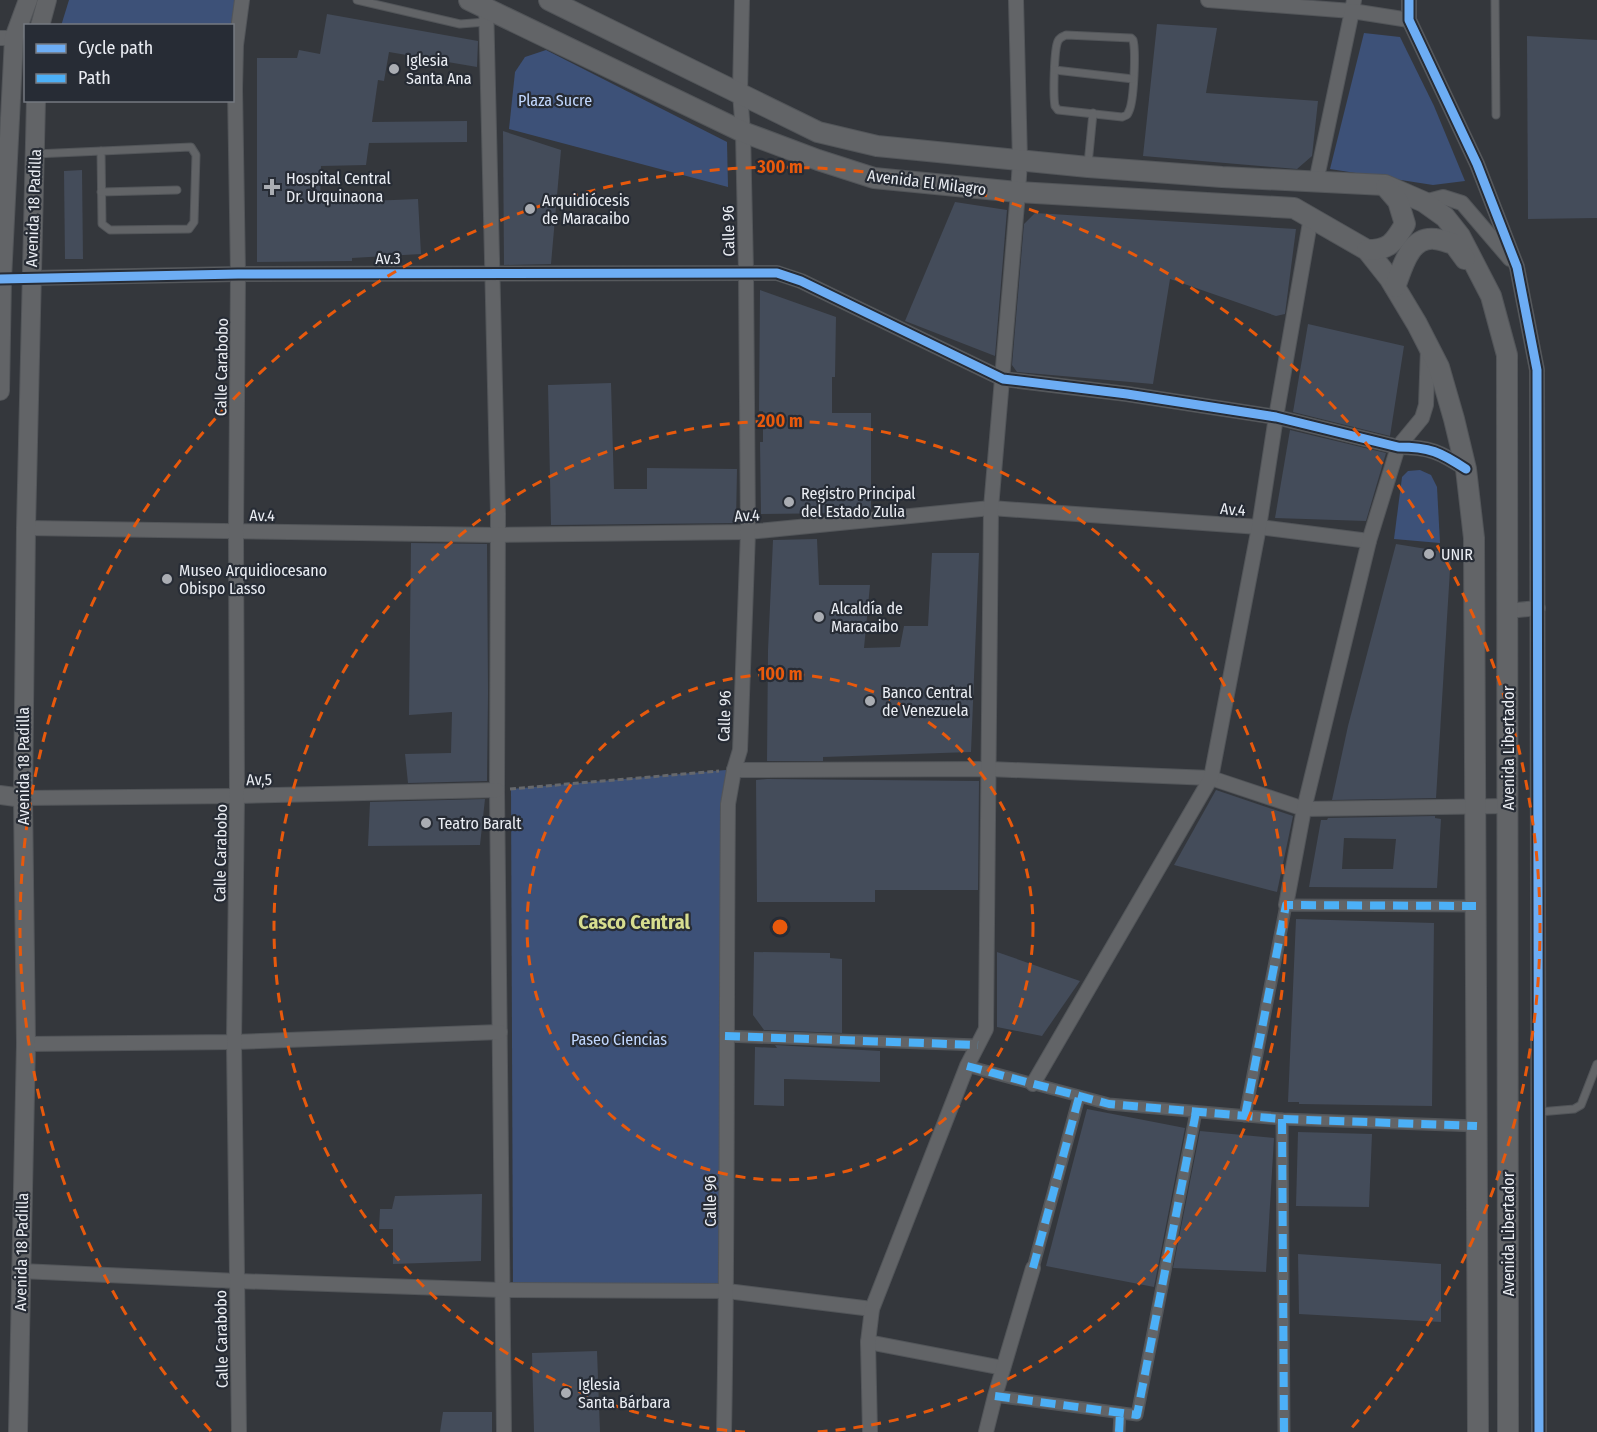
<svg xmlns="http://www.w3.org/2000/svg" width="1597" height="1432" viewBox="0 0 1597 1432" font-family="'Fira Sans Condensed',sans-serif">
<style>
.green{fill:#3d5178}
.building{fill:#444c5a;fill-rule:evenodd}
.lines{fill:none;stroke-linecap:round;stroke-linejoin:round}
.service-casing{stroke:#525559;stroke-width:9}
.pedestrian-casing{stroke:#525559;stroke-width:13}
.minor-casing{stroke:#525559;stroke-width:16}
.tertiary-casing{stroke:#525559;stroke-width:20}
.secondary-casing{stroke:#525559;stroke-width:22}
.path{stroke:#66686c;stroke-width:3;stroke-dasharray:6 3;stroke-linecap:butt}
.service{stroke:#626467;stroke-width:7}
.pedestrian{stroke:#626467;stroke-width:10}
.minor{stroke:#626467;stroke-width:14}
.tertiary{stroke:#626467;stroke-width:18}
.secondary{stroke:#626467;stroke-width:20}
.quiet{stroke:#4cb0f7;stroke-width:8;stroke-dasharray:15 8;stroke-linecap:butt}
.cycleway-casing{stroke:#272c35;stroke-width:13}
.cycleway{stroke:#6dadf4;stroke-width:9}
.ring{fill:none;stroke:#e8590c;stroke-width:3;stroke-dasharray:10 8}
.poi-dot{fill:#aaadb3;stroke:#272c35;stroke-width:2}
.labels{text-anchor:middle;stroke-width:4.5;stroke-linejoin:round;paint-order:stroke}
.poi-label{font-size:16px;fill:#eaedf3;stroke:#272c35;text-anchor:start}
.park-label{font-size:16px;fill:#c2d8ff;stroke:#272c35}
.street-label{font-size:16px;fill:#eaedf3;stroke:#272c35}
.quarter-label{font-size:20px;font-weight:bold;fill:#d7dd8f;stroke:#272c35}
.centre{fill:#e8590c;stroke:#272c35;stroke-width:3}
.ring-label{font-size:18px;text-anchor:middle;font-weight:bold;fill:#e8590c;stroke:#272c35;stroke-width:4.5;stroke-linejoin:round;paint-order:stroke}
</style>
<rect width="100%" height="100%" fill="#34373c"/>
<g class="green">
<path d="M69,0H243L232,26H61Z"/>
<path d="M1364,33L1400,37L1434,106L1465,181L1433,185L1330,169Z"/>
<path d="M546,50L727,142L728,187L509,129L515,72L525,57Z"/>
<path d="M1420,470L1431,475L1437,487L1440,543L1394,539L1402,477L1408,471Z"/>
<path d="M726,770V1291L513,1290L511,789Z"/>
</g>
<g class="building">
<path d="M327,14L478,41L477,67L389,52L384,81L378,80L372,122L467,121V142L369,143L366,165L321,166L320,203L418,199L421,254L352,258V261L257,262V58H297L299,50L320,54Z"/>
<path d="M1157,24L1217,28L1206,93L1318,101L1312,156L1297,169L1143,156Z"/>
<path d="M1527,36L1597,40V218L1528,219Z"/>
<path d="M503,131L561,150L551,264L504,265Z"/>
<path d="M82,170L83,259H65L64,171Z"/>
<path d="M955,202L1007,210L995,356L905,321Z"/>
<path d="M1035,213L1296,229L1285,314L1276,316L1170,279L1153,384L1017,372L1012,365L1024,224Z"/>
<path d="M760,290L836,317L835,377H832V413H871V511L846,513L761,514L760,442H763V411H759Z"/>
<path d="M1308,324L1404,346L1390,436L1293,412Z"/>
<path d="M611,383L614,489H647V468L737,469L736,523L551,525L548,385Z"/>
<path d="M1290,430L1386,453L1366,521L1275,518Z"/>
<path d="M817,539L819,585H870L864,648L900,647L904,626H928L932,553H979L971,752L823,757V761H767L768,650L773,540Z"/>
<path d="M411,543L487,544L488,693L487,781L408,783L405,754L451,753L452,712L409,715Z"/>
<path d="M1396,544L1451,553L1436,798L1332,800L1348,726Z"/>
<path d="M767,779L979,781L978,890H875V902H757L756,780Z"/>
<path d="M1216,790L1293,816L1277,892L1174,865Z"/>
<path d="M485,799L480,845L368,846L370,802Z"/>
<path d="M1435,816V818L1441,819L1437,888L1309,887L1321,820H1327L1328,818ZM1344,838L1396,839L1393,869H1342Z"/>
<path d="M1296,919L1434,923L1432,1106L1299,1104V1102H1288Z"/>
<path d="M754,952L830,953V958L842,959V1033L764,1030L753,1015Z"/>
<path d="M997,952L1080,981L1042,1036L997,1027Z"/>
<path d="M775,1045L880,1051V1082L784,1079V1106L754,1105L755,1047L777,1048Z"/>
<path d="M1087,1109L1185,1128L1154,1287L1046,1266Z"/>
<path d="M1200,1131L1274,1138L1266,1272L1173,1268Z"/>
<path d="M1298,1132L1372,1134L1369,1207L1296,1206Z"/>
<path d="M482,1194L481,1261L393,1264V1229H379L380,1209H392L395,1196Z"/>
<path d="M1298,1254L1441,1264V1322L1299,1314Z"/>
<path d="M597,1351L600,1432H534L532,1353Z"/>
<path d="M443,1412H492V1432H440Z"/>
</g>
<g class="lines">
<g class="service-casing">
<g id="service">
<path d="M357,0L460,24L486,22"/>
<path d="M1495,0L1496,115"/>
<path d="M1066,35L1131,38L1133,40C1136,51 1134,101 1129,111C1127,116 1127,115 1122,117L1058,110L1055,106C1053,96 1054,49 1058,41C1060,37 1062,37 1066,35Z"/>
<path d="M1055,70L1133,79"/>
<path d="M35,154L191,147L196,155L194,222L189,229L110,230L102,224L101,151"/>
<path d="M1088,164L1093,113"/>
<path d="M101,192L177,190"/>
<path d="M1539,1112L1574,1109L1581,1105L1597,1064"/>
</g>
</g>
<g class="pedestrian-casing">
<g id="pedestrian">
<path d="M725,1036L978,1045"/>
<path d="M967,1066L1109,1104L1282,1119L1477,1126"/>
<path d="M1245,1116L1286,905L1476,906"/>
<path d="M1282,1119L1284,1432"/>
<path d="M1033,1268L1079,1097"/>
<path d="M995,1396L1137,1415L1196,1112"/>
<path d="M1119,1432L1120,1413"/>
</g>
</g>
<g class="minor-casing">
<g id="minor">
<path d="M1208,0L1352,11L1354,0"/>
<path d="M1409,0V20L1477,164L1517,267L1537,370L1539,1432"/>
<path d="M486,3L498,514L497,790L504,1432"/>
<path d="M0,38H14"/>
<path d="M1316,182L1352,11L1409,20"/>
<path d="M1424,202L1443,197L1462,203L1510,259"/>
<path d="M31,278L238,274L777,273L801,281L1003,379L1127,394L1276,417L1398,447C1430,447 1440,452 1466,469"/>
<path d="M26,528L497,535L748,532L991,508L1259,527L1369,541"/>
<path d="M1507,611L1538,608"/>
<path d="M734,770L989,769L1211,778L1304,809L1508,806"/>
<path d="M23,798L237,796L497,790"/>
<path d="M1286,905L1304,809L1369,541L1398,447L1422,418L1426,405L1428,348"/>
<path d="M26,1044L234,1042L500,1032"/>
<path d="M1033,1084L1211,778L1259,527L1276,417L1311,217"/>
<path d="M21,1271L237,1281L502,1290L727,1291L872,1309"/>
<path d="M868,1342L1003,1368"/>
<path d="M239,1432L234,1042L237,796L236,531L238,274L235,89L236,45L242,0"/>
<path d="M724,1432C728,1223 726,1013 728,804L734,770L740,750L748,532L746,272L743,132L740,93L742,0"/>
<path d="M870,1432L868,1342L872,1309L967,1066L986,1029L991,508L1018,192L1020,161L1016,0"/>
<path d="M986,1432L995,1396L1033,1268"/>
</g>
</g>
<g class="tertiary-casing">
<g id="tertiary">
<path d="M40,26L47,0"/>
<path d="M0,391L2,279L14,38L28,0"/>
<path d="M0,795L23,798"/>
<path d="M18,1432L26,1044L23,798L26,528L36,100"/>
</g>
</g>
<g class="secondary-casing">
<g id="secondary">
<path d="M469,0L743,132L818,160L874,178L1018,192L1294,208L1367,250L1390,279L1417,324L1439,367L1454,419L1466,469L1474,538L1478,1432"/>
<path d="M549,0L818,132L877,146L1088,167L1222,177L1385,185L1424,202L1445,217L1460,236L1491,296L1507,355L1508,1432"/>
<path d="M1367,250C1389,250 1394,243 1405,224L1398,201L1386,187"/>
<path d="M1395,287C1402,269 1409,236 1435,239C1442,240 1448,242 1454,244L1465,259"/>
</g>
</g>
<path class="path" d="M510,789L719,771"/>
<use href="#service" class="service"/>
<use href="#pedestrian" class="pedestrian"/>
<use href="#minor" class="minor"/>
<use href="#tertiary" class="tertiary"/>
<use href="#secondary" class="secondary"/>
<g class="quiet">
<path d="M725,1036L978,1045"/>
<path d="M967,1066L1109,1104L1282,1119L1477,1126"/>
<path d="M1245,1116L1286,905L1476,906"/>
<path d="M1282,1119L1284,1432"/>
<path d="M1033,1268L1079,1097"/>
<path d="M995,1396L1137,1415L1196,1112"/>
<path d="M1119,1432L1120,1413"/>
</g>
<g class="cycleway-casing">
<g id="cycleway">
<path d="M1409,0V20L1477,164L1517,267L1537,370L1539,1432"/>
<path d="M0,279L238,274L777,273L801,281L1003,379L1127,394L1276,417L1398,447C1430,447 1440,452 1466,469"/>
</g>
</g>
<use href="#cycleway" class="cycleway"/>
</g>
<g class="ring">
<circle cx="780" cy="927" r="253"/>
<path d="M745 1432A506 506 0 1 1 815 1432"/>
<path d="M211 1431A760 760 0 1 1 1349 1431"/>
</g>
<g class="poi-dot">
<circle cx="394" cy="69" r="6"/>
<path d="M269 178h6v6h6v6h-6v6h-6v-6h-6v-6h6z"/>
<circle cx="530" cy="209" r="6"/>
<circle cx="789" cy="502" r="6"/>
<circle cx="1429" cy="554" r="6"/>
<circle cx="167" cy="579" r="6"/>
<circle cx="819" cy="617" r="6"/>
<circle cx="870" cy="701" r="6"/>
<circle cx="426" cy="823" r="6"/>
<circle cx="566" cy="1393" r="6"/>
</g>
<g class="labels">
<g class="poi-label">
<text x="406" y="66">Iglesia<tspan x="406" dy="18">Santa Ana</tspan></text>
<text x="286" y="184">Hospital Central<tspan x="286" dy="18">Dr. Urquinaona</tspan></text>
<text x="542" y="206">Arquidiócesis<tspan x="542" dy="18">de Maracaibo</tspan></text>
<text x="801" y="499">Registro Principal<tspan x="801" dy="18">del Estado Zulia</tspan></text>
<text x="1441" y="560">UNIR</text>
<text x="179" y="576">Museo Arquidiocesano<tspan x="179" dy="18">Obispo Lasso</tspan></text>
<text x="831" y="614">Alcaldía de<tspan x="831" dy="18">Maracaibo</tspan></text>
<text x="882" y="698">Banco Central<tspan x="882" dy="18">de Venezuela</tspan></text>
<text x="438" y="829">Teatro Baralt</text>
<text x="578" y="1390">Iglesia<tspan x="578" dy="18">Santa Bárbara</tspan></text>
</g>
<g class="park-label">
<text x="555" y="106">Plaza Sucre</text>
<text x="619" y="1045">Paseo Ciencias</text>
</g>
<g class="street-label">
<text transform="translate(927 182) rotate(7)" y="6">Avenida El Milagro</text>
<text transform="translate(33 208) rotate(-88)" y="6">Avenida 18 Padilla</text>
<text transform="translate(728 231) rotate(-91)" y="6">Calle 96</text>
<text x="388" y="264">Av.3</text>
<text transform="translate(221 367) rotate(-89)" y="6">Calle Carabobo</text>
<text transform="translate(1233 509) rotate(4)" y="6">Av.4</text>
<text transform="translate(262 515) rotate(1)" y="6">Av.4</text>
<text transform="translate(747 515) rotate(-3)" y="6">Av.4</text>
<text transform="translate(724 716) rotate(-88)" y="6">Calle 96</text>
<text transform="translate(1508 748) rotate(-90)" y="6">Avenida Libertador</text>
<text transform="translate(23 766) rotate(-90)" y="6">Avenida 18 Padilla</text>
<text transform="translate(259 779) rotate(-1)" y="6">Av,5</text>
<text transform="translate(220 853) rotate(-89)" y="6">Calle Carabobo</text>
<text transform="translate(710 1201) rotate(-90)" y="6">Calle 96</text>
<text transform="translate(1508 1234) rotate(-90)" y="6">Avenida Libertador</text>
<text transform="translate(21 1252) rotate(-89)" y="6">Avenida 18 Padilla</text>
<text transform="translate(221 1339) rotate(-91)" y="6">Calle Carabobo</text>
</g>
<g class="quarter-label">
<text x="634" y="929">Casco Central</text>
</g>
</g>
<circle cx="780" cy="927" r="9" class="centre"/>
<g class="ring-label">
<text x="780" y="173">300 m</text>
<text x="780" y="427">200 m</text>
<text x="780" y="680">100 m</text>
</g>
<rect x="24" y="24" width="210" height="78" fill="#272c35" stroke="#757981" stroke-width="1.5"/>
<rect x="36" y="44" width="30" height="9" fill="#6dadf4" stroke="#757981" stroke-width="1.5"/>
<text x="78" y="54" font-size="18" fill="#eaedf3">Cycle path</text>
<rect x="36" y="74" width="30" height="9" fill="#4cb0f7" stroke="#757981" stroke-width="1.5"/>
<text x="78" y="84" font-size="18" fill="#eaedf3">Path</text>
</svg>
